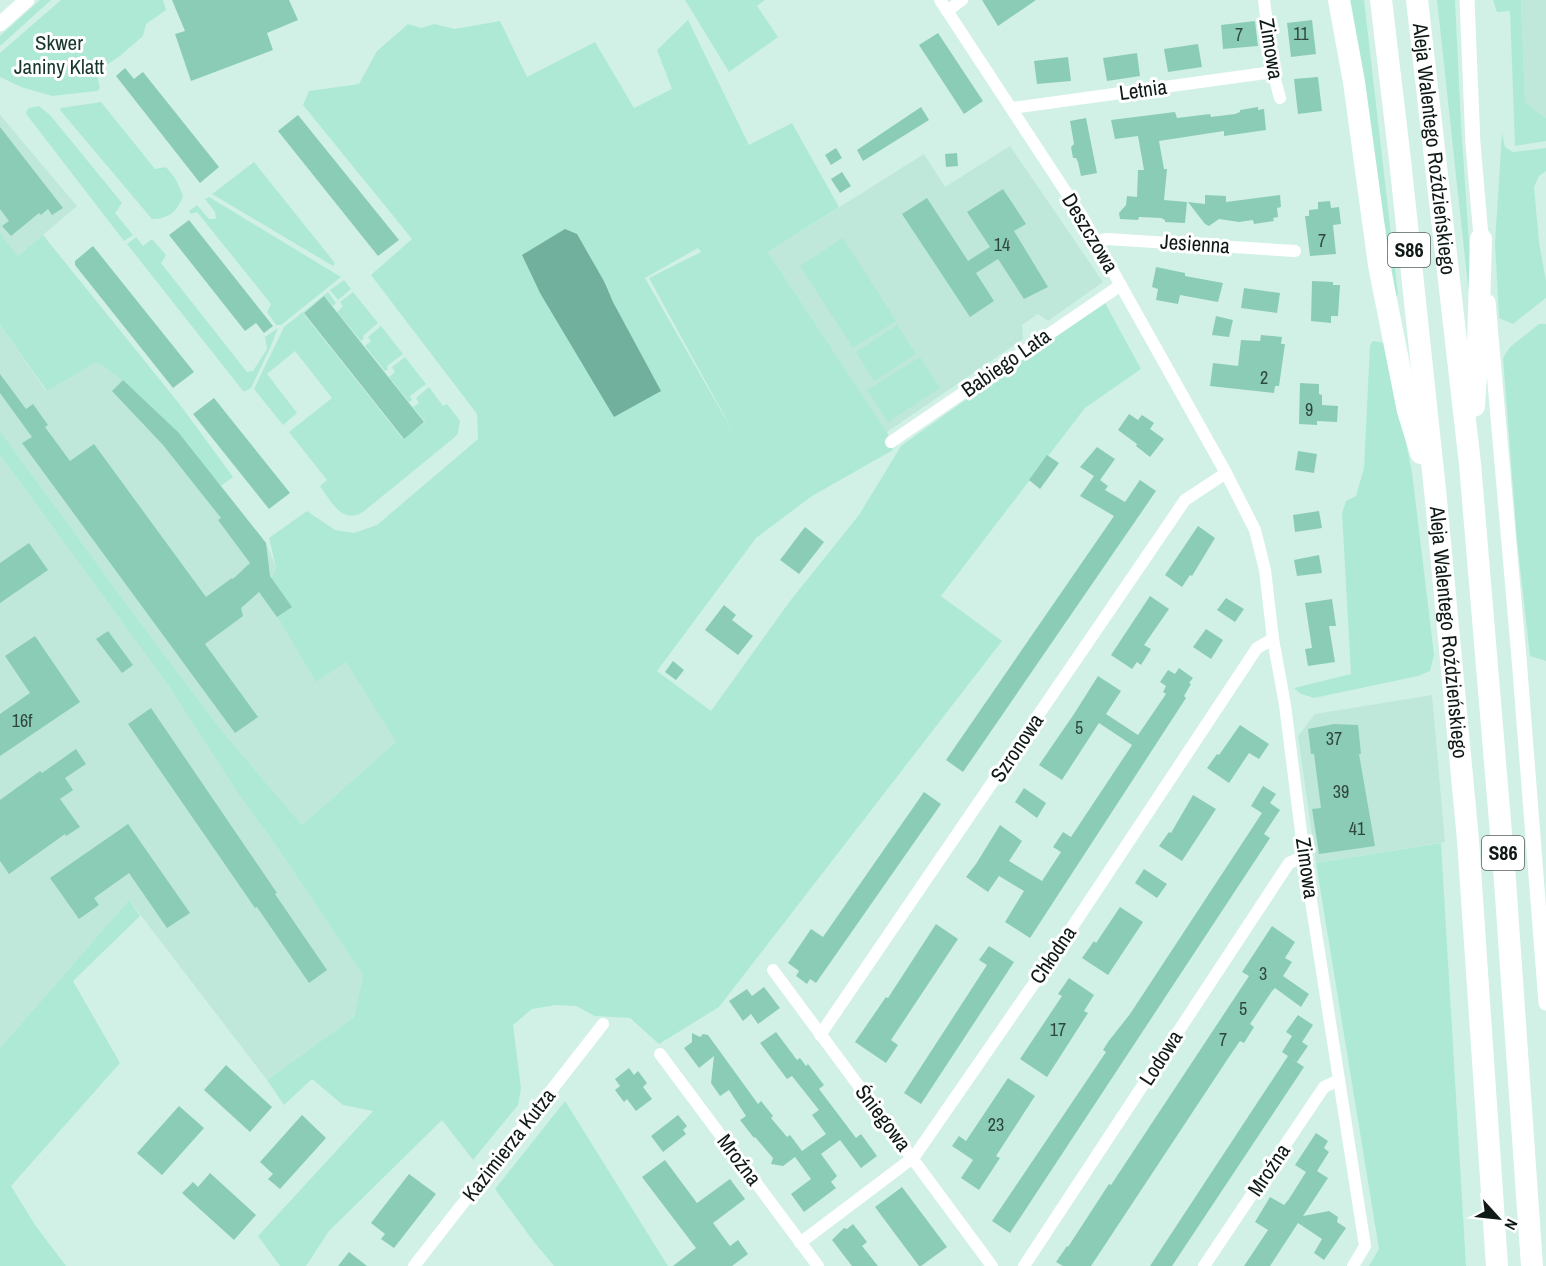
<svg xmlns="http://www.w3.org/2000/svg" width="1546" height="1266" viewBox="0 0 1546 1266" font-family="'Archivo Narrow',sans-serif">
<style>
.built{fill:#bfe8da}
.green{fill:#aee9d6;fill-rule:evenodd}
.water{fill:#70b09c}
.building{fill:#8bccb7}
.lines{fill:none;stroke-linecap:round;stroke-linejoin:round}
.minor{stroke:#fff;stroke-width:12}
.tertiary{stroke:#fff;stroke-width:15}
.motorway{stroke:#fff;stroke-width:22}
.labels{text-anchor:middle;stroke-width:6;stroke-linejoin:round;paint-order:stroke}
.number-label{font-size:18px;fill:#2e463f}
.shield{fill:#fff;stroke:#575f5d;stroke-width:1.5}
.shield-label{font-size:20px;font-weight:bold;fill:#0f1a17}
.park-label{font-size:21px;fill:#17362d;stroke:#fff}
.street-label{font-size:21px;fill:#0f1a17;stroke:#fff}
</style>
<rect width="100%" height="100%" fill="#d2f1e6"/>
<g class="built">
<path d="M1521,0H1546V118L1525,102Z"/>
<path d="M0,115L77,206L18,256L0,233Z"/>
<path d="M1010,146L1103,282L1048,321L1038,314L1022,325L1023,339L887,432L768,252L924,154L945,187Z"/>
<path d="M0,325L46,391L97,362L134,388L178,432L266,543L276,567L265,596L316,681L346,661L396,742L302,825L227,737L161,651L0,431Z"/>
<path d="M0,455L168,685L237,792L277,847L363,975L354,1017L267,1080L129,900L0,1048Z"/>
<path d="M1432,695L1445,842L1316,863L1298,736L1315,714Z"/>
</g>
<g class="green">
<path d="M40,0H51L0,46V36Z"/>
<path d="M61,0H163L166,10L146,24L143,36L120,56L96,72L100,88L97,91L52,96L21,87L0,77V53Z"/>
<path d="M685,0H765L757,6L778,37L729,72Z"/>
<path d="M1348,0H1364L1398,295L1396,296Z"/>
<path d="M1437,0H1455L1461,124L1473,302L1472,323Z"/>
<path d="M1493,0H1521L1525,102L1546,118V141L1515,146L1510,11L1497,12Z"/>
<path d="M688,20L749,145L792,123L839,207L768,252L887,432L893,450L812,496L756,538L657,671L711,711L790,601L859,515L901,446L1104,301L1141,369L1085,408L941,596L1002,641L719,1007L659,1044L630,1018L595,1016L576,1006L556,1005L532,1009L513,1025L521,1088L518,1105L473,1160L442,1120L329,1231L306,1266H280L258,1236L373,1111L343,1105L312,1079L284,1105L267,1080L354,1017L363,975L277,847L237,792L168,685L0,455V431L161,651L227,737L302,825L396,742L346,662L316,682L265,596L276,567L269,538L307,511L335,530L354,533L377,525L478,439L477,414L371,275L412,239L303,105L309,91L359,84L377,51L408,24L421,28L434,24L455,29L500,21L527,77L595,42L634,108L672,89L657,50ZM698,248L701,252L649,278L736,437L645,278ZM522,255L605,282L613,302L638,350L560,324L540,293Z"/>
<path d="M101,102L155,169L166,167L175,178L183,195C179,210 168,220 152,219L60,110L61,108Z"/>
<path d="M39,106L50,115L122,203L115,213L133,235L124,241L27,115L26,112L29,108Z"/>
<path d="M1502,133L1505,147L1513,152L1546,148V171L1539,176L1534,187L1539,242L1546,281V298L1513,324L1499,318L1495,243Z"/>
<path d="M254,162L335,263L333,266L212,194Z"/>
<path d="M209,197L341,277L281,325H276L267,312L271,304L197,212L191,214L189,211L197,205L209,219H216L215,212L205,199Z"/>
<path d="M0,233L18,256L43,235L181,406L233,477L221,486C182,437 150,398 97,362L47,391L0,325Z"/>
<path d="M136,237L143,246L152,239L166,255L161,263L247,372L253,371L267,349L265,337L278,328L270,348L251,388L246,391H243L127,244Z"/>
<path d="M843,238L896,321L853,348L800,266Z"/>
<path d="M344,280L351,289L338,300L330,290Z"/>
<path d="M328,292L336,303L333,306L324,296L303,313L403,439L425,422L413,407L419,403L416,398L429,387L443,406L447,404L460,421L458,433L455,437L363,512C342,525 331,501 320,486L327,480L289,432L332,398L295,351L267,374L297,413L283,425L254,389L284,327Z"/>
<path d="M353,292L378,323L363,336L364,338L361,341L337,312L343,306L340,302Z"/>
<path d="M1539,324H1546V661L1530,656L1517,541L1503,358L1510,347Z"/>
<path d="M897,325L916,354L874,381L856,352Z"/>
<path d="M381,326L403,354L387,366L388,369L385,371L365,346L371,341L368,337Z"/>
<path d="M1373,341L1386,343L1412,472L1434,655L1430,671L1418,676L1314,698L1301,694L1294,688L1351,674L1342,513L1346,501L1356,496L1364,468L1370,345Z"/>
<path d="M405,357L426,384L410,396L412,400L409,402L389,377L395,372L392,367Z"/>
<path d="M920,357L940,388L888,422L867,390Z"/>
<path d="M1441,843L1466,1266H1369L1379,1249L1316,863Z"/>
<path d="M129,900L140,916L73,981L120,1063L11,1186L35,1225L66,1266H0V1048Z"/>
<path d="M565,1101L668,1266H554L534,1242L495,1189Z"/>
</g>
<path class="water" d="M565,229L577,234L605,283L613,302L661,391L614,417L540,293L522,255Z"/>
<g class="building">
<path d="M172,0H289L298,20L267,33L273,50L191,81L175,34L185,31Z"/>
<path d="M982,0H1036L998,26Z"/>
<path d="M1312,20L1316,54L1291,57L1287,23Z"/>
<path d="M1255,21L1258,46L1223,49L1221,25Z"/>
<path d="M938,33L983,101L964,114L919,45Z"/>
<path d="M1198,44L1202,67L1168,72L1164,49Z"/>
<path d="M1137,53L1140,76L1107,81L1103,58Z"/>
<path d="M1068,57L1071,81L1037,84L1034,61Z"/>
<path d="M125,68L134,79L143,72L219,167L200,183L116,76Z"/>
<path d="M1318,77L1322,111L1298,114L1294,79Z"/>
<path d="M921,107L929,120L863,161L857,150Z"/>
<path d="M1258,107V110L1264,109L1266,130L1224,136V131L1159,141L1164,169H1167L1164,200L1187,202L1185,223L1165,222V220L1161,218L1139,217L1138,220L1120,219L1119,213L1126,205L1127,196L1137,197L1138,170H1144L1138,136L1115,139L1111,120L1175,112L1177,118L1210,114L1211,117L1235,114L1240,112V110Z"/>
<path d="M298,115L399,240L378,256L278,131Z"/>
<path d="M1086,118L1097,173L1081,176L1078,162L1076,158H1073L1071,147L1074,144L1070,121Z"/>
<path d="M0,127L63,208L52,215L48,209L41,215L39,213L11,236L2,226L9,221L0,209Z"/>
<path d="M836,148L842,158L831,165L825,155Z"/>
<path d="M957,153L958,166L946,167L945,154Z"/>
<path d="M842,172L851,186L840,193L831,179Z"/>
<path d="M1003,189L1026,224L1014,231L1048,287L1024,299L998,259L976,273L994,301L970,317L902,214L927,198L968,261L990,247L967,212Z"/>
<path d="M1205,195L1226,196V202L1280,195L1281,207L1277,208L1278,217L1273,218L1274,221L1254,224L1253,220L1239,222L1219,219L1209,226L1205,224L1188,202L1205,204Z"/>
<path d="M1330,201L1331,208L1339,207L1341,224L1333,225L1336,254L1310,256L1305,216H1309V210L1318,209V202Z"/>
<path d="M189,220L273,326L264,333L256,323L245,331L169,235Z"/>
<path d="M93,246L194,372L173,388L75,265V261Z"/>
<path d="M1156,267L1185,273V276L1223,283L1218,302L1180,295L1178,304L1156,300L1158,289L1152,287Z"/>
<path d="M1312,281L1333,282V285H1340L1338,316H1331V323L1311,321Z"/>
<path d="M1244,288L1280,293L1277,313L1241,308Z"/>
<path d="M324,296L424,422L404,439L304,313Z"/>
<path d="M1216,316L1233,320L1229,337L1212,335Z"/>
<path d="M1261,335L1282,337L1281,344H1285L1279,386H1275L1274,393L1210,386L1213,363L1238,366L1241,340L1260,341Z"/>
<path d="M0,374L26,409L33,404L48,425L45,427L70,461L94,444L206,597L232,578L233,579L250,563L218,520L221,518L163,445L112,391L123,380L178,432L266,543L270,576L292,607L277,617L259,592L241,608L243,616L205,644L258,717L235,733L22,443L32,437L0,393Z"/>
<path d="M1300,383L1319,384V394L1322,395V405L1338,406L1337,422L1317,421V425L1299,424Z"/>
<path d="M214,398L290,493L269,509L193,414Z"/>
<path d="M1129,414L1138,420L1142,415L1154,423L1150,429L1164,439L1150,457L1136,446L1137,444L1118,430Z"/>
<path d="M1097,447L1115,459L1100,480L1108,486L1105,490L1125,502L1140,480L1156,491L963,772L946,760L1114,516L1080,496L1094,476L1080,467Z"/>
<path d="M1298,451L1317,454L1314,473L1295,470Z"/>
<path d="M1047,455L1059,463L1040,489L1029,480Z"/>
<path d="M1319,511L1322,528L1295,532L1293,515Z"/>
<path d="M1198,526L1215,538L1192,576L1190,575L1182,587L1165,575Z"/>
<path d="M805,527L824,542L799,574L780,560Z"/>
<path d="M29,543L48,570L0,603V563Z"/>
<path d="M1319,555L1322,573L1297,576L1294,560Z"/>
<path d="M1150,596L1169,609L1144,645L1151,649L1141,665L1137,662L1132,669L1111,655Z"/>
<path d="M1226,598L1244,609L1235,622L1217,610Z"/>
<path d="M1332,599L1336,626H1329L1335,662L1308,666L1305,649L1312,648L1305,603Z"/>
<path d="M724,605L736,615L732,620L753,636L738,655L705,630Z"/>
<path d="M1206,629L1223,640L1211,659L1193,647Z"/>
<path d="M108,631L133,665L122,673L96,639Z"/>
<path d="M35,636L80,702L0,756V714L30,693L5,656Z"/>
<path d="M673,661L684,670L676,680L665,672Z"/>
<path d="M1179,668L1193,678L1189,683L1191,684L1184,696L1186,698L1030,938L1005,922L1024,891L999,876L988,892L966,877L976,864L1000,825L1022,841L1009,861L1042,881L1061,852L1053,847L1063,832L1071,837L1132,745L1099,723L1062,780L1039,765L1074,714L1098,676L1121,691L1106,714L1138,735L1166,694L1163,692L1166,686L1160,682L1168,670L1175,674Z"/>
<path d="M151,708L277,893L275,894L327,970L309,983L257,907L255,908L128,724Z"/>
<path d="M1334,724L1358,725L1361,754H1359L1375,846L1319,854L1312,809L1321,808L1314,754H1311L1308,729Z"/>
<path d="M1240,725L1269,744L1259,759L1249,753L1229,783L1207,768L1217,754L1219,755Z"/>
<path d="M76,749L86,764L65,778L73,790L60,799L80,827L66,836L65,834L9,874L0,861V800L40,771L42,773Z"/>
<path d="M1263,786L1276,794L1270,803L1280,810L1264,834L1270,838L1010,1233L992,1221L1106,1052L1103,1050L1108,1042L1130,1014L1262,813L1251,806Z"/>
<path d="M1024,788L1046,803L1037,818L1015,802Z"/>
<path d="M924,792L941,804L816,983L810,979L807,984L796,976L799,971L788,963L811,929L823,937Z"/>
<path d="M1193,795L1216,809L1182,861L1159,846L1169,832L1171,833Z"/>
<path d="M128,824L190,913L167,928L129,873L94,898L99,905L79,919L50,878Z"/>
<path d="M1144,869L1167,884L1157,898L1135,883Z"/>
<path d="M1120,907L1143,922L1108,975L1082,958L1094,941L1096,943Z"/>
<path d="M936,924L958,939L891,1040L898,1045L886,1063L855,1042L886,997L888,998Z"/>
<path d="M1272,926L1295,942L1285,958L1292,962L1283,976L1309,994L1301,1007L1275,988L1272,991L1250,1024L1254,1027L1244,1043L1240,1041L1229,1057L1091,1266H1063L1056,1262L1067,1246L1068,1247L1109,1184L1111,1185L1249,976L1242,972Z"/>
<path d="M989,946L1014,962L921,1104L904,1093L987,965L979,960Z"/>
<path d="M1069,978L1094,995L1084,1011L1088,1013L1047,1077L1020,1059L1062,996L1058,994Z"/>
<path d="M764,987L780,1008L758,1024L751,1014L743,1021L729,1001L747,989L752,996Z"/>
<path d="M1298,1015L1313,1025L1302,1042L1308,1046L1297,1062L1292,1059L1304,1067L1172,1266H1150L1288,1056L1282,1052L1292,1036L1286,1032Z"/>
<path d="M776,1032L797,1060L800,1058L806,1066L808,1064L824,1085L819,1089L856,1138L861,1134L877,1156L861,1168L840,1140L821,1154L837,1176L831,1182L836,1188L804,1212L791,1194L811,1179L795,1157L783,1166L771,1164L773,1158L755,1137L754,1138L740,1120L746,1116L729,1090L720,1096L711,1083L714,1056L699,1068L684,1048L692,1042V1033L700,1037L703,1034L708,1035L758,1104L761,1101L773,1116L771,1118L787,1137L790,1135L802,1151L826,1134L812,1115L819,1110L792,1076L787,1079L760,1043Z"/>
<path d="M226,1065L272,1107L250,1132L204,1090Z"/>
<path d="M629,1068L634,1075L638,1071L647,1083L643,1087L652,1099L636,1111L627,1099L624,1102L615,1090L620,1086L615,1079Z"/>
<path d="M1008,1078L1035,1096L996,1156L1000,1158L979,1190L961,1178L973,1160L952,1146L959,1136L966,1141Z"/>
<path d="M179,1106L204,1128L162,1175L137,1153Z"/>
<path d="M302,1115L326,1138L280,1189L268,1179L273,1174L260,1162Z"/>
<path d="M678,1115L687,1126L683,1130L686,1134L663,1152L651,1136Z"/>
<path d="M1316,1133L1328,1141L1324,1148L1329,1152L1317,1171L1328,1178L1303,1216L1329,1211L1338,1217L1337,1222L1346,1228L1324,1260L1314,1253L1322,1239L1298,1223L1270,1266H1244L1268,1230L1255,1222L1270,1197L1284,1205L1289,1199L1306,1172L1295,1165Z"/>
<path d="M665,1160L697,1203L730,1179L745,1199L713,1223L730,1246L738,1240L748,1254L732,1266H673L696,1248L642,1177Z"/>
<path d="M210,1173L256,1215L234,1240L182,1193L193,1182L198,1187Z"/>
<path d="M409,1174L436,1194L394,1248L381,1239L385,1234L371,1223Z"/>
<path d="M902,1187L947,1247L921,1266H919L875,1207Z"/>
<path d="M853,1224L867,1242L862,1246L878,1266H852L832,1240L844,1228L847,1229Z"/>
<path d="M349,1252L367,1266H338Z"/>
</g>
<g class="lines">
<g class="minor">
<path d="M940,0L1083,218L1226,473L1255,530L1265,570L1273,639L1285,705L1304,856L1365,1246L1353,1266"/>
<path d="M1264,0L1273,72L1280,98"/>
<path d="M947,11L962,0"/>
<path d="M1012,108L1273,72"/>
<path d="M1096,241L1107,239L1295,251"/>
<path d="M891,442L1121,285"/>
<path d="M773,970L992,1266"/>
<path d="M820,1035L1185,500L1226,473"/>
<path d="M660,1054L818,1266"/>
<path d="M800,1243L914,1157L1053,956L1257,648L1273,639"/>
<path d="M414,1266L603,1024"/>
<path d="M1024,1266L1289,863L1304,856"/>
<path d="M1204,1266L1324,1087L1339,1080"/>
</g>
<g class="tertiary">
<path d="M1467,0L1473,144L1482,248"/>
<path d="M0,24L27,0"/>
<path d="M1488,302L1519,658L1546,1003"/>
</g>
<g class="motorway">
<path d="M1339,0L1354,82L1379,265L1408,411L1421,453"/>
<path id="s1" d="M1381,0L1400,160L1436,500L1468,840L1497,1266"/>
<path id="s2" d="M1417,0L1470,464L1505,881L1532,1266"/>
<path d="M1474,406L1478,344L1481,239"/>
</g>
</g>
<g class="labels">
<g class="number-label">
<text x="1301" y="40">11</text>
<text x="1239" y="41">7</text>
<text x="1322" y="247">7</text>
<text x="1002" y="251">14</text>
<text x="1264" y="384">2</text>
<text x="1309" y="416">9</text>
<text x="22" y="727">16f</text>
<text x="1079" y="734">5</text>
<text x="1334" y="745">37</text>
<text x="1341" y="798">39</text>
<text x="1357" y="835">41</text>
<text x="1263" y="980">3</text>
<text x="1243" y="1015">5</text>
<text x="1058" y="1036">17</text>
<text x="1223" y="1046">7</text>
<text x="996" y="1131">23</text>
</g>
<g class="shield">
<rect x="1388" y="233" width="42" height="34" rx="4.5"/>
<rect x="1482" y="836" width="42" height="34" rx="4.5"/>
</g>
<g class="shield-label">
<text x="1409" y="257">S86</text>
<text x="1503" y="860">S86</text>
</g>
<g class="park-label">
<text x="59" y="50">Skwer<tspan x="59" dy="24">Janiny Klatt</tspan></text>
</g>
<g class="street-label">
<text transform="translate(1271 49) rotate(81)" y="7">Zimowa</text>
<text transform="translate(1143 90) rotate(-8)" y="7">Letnia</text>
<text dy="7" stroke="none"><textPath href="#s2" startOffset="150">Aleja Walentego Roździeńskiego</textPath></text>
<text transform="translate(1090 233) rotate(59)" y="7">Deszczowa</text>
<text transform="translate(1195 244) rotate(4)" y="7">Jesienna</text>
<text transform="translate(1006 363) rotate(-35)" y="7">Babiego Lata</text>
<text dy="7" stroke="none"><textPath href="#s1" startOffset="636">Aleja Walentego Roździeńskiego</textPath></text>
<text transform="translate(1017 748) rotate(-56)" y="7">Szronowa</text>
<text transform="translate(1307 868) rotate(82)" y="7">Zimowa</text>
<text transform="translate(1053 955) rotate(-56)" y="7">Chłodna</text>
<text transform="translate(1161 1058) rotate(-57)" y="7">Lodowa</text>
<text transform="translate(883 1118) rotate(53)" y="7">Śniegowa</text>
<text transform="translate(509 1145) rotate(-52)" y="7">Kazimierza Kutza</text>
<text transform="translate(739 1160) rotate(53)" y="7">Mroźna</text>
<text transform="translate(1269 1170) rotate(-56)" y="7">Mroźna</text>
</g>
</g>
<g transform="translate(1498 1218) rotate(117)" stroke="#ffffff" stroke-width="4.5" paint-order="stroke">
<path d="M0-4.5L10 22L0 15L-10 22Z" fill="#0f1a17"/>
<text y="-9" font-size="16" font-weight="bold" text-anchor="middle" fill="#0f1a17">N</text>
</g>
</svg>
